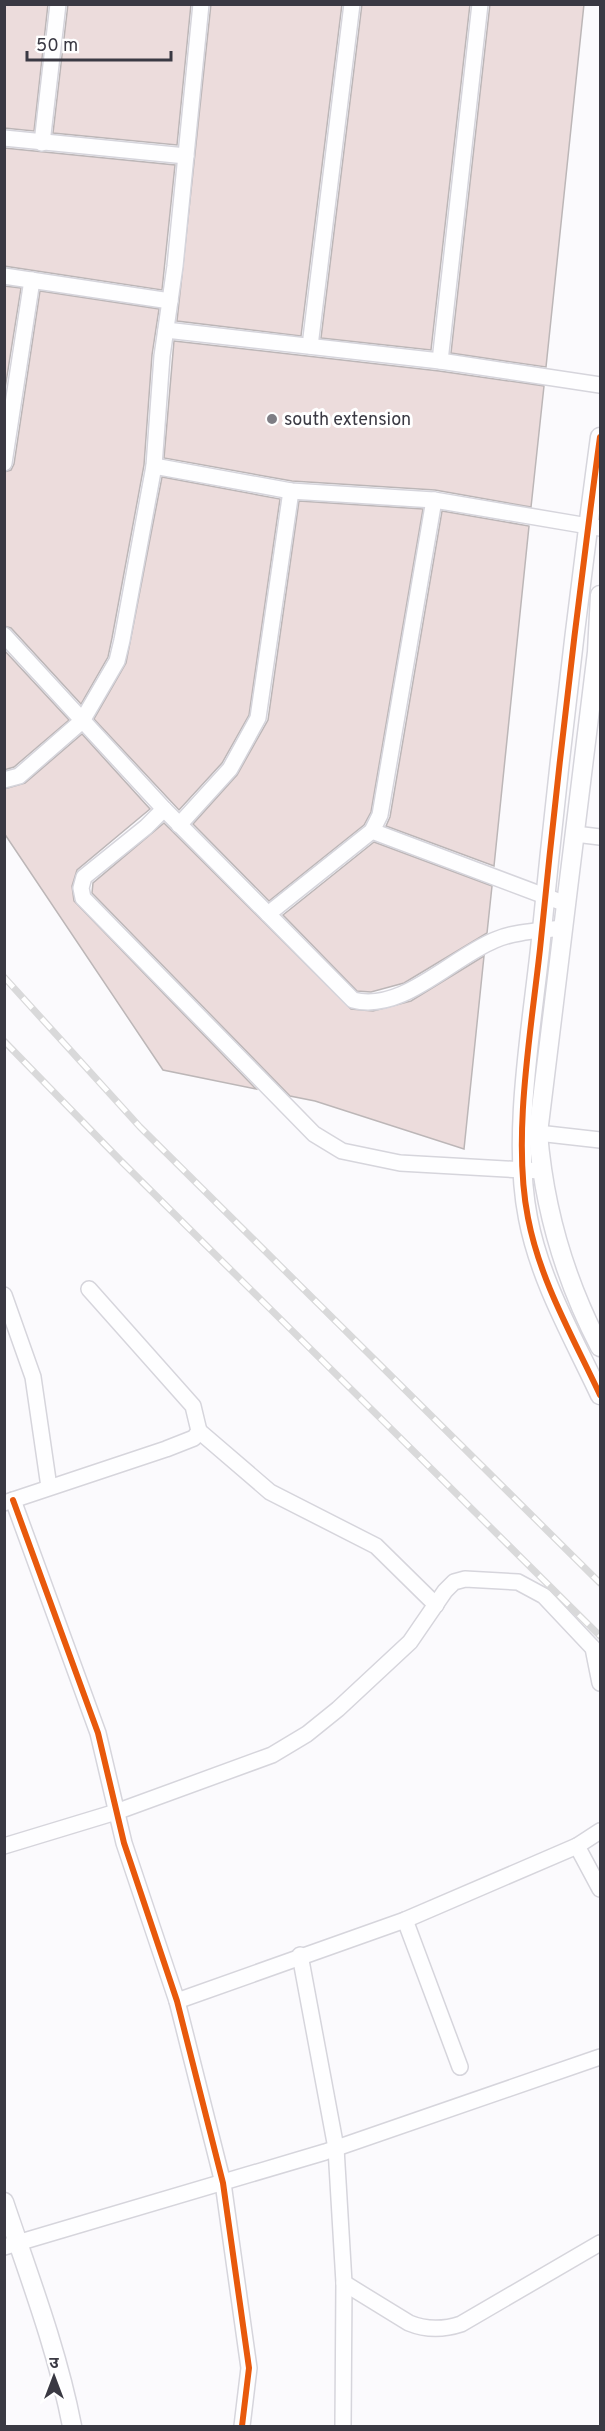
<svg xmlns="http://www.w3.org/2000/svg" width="605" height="2431" viewBox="0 0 605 2431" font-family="Overpass,'Noto Sans Devanagari',sans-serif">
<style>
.building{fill:#ecdcdc;stroke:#bcb6b7;stroke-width:1.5}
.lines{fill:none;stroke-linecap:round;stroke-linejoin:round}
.minor-casing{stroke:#d6d5dc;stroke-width:18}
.tertiary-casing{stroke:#d6d5dc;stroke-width:21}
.minor{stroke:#fefeff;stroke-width:15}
.tertiary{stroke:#fefeff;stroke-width:18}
.rail-casing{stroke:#d9d9da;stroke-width:7}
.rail{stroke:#fff;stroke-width:4.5;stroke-dasharray:14;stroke-linecap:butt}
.cycleway-casing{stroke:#fff;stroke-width:10}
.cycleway{stroke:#e8590c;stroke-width:6}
.poi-dot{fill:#7e7d84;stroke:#fff;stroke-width:2}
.labels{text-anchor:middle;stroke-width:6;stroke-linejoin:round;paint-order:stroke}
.poi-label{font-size:18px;fill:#3a3943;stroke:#fff;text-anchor:start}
</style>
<rect width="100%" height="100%" fill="#fbfafd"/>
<g class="building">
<path d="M4,4H48L34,131L4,128Z"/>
<path d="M68,4H191L177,145L53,133Z"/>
<path d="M211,4H342L301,336L177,321Z"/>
<path d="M362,4H470L431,350L321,338Z"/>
<path d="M490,4H584L546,367L451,353Z"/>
<path d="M4,148L175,165L162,290L4,266Z"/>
<path d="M4,286L21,288L4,395Z"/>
<path d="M40,291L159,309L152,355L144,465L112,638L108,657L81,704L11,628L4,626V472L11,470L14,464Z"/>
<path d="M174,341L439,371L544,386L531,507L435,490L292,481L164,458Z"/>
<path d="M162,477L280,499L249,715L222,763L179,810L94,719L126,663Z"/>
<path d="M299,501L423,509L371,812L364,825L269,901L193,824L237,775L268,720Z"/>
<path d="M442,511L529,526L494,866L386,826L390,817Z"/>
<path d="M4,650L69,720L14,767L4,770Z"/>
<path d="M82,734L150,809L77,870L72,886L74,901L256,1089L163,1070L4,833V789L25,783Z"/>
<path d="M164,823L351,1009L373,1011L411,1001L484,956L464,1149L315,1101L290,1096L92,893L93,883Z"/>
<path d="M374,842L492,886L487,933L404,983L371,992L357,991L283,915Z"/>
</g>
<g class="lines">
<g class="minor-casing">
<g id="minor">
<path d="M4,138L186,156"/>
<path d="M42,143L58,4"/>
<path d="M4,276L170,301"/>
<path d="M166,330L440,361L600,385"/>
<path d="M310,346L352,4"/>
<path d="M440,361L480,4"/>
<path d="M4,463L32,280"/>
<path d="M154,466L291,491L434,500L600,528"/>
<path d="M4,635L164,809L353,1000C402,1013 451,958 495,940C516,931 540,931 563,928"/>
<path d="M4,780L19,776L82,721L117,661L122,640L154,466L162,356L175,266L201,4"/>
<path d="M164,809L146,827L84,877L81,888L83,898L314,1134L342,1151L400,1163L541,1171"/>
<path d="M179,825L230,769L258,718L291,491"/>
<path d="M372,831L566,904"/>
<path d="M575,834L600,837"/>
<path d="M268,914L372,831L380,815L434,500"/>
<path d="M538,1133L600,1140"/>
<path d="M4,1295L33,1377L49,1487"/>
<path d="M199,1431L270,1492L376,1546L436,1605"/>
<path d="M13,1500L98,1733L124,1843L177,2001L223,2183L249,2368L242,2426"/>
<path d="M4,1503L166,1449L194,1438L199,1431L193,1406L89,1289"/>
<path d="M4,1846L116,1812L272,1755L307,1734L338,1709L410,1642L445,1591L454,1582L465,1579L518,1582L544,1596L593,1648L600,1683"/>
<path d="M577,1846L600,1889"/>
<path d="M405,1920L460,2067"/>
<path d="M300,1955L336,2148L344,2283L343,2426"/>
<path d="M177,2001L405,1920L577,1846L600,1831"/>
<path d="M4,2247L325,2152L600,2057"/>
<path d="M344,2283L409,2323C426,2330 443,2330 461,2324L600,2243"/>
</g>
</g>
<g class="tertiary-casing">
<g id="tertiary">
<path d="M600,437C577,607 557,778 540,949C531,1031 512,1138 528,1218C540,1281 573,1337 600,1395"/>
<path d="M600,595L597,652L538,1133C544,1208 565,1280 600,1347"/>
<path d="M4,2202C29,2276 57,2349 72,2426"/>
</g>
</g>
<use href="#minor" class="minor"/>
<use href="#tertiary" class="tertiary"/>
<g class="rail-casing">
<g id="rail">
<path d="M4,977L140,1127L600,1583"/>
<path d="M4,1041L121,1161L600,1636"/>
</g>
</g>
<use href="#rail" class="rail"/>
<g class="cycleway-casing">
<g id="cycleway">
<path d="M600,437C577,607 557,778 540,949C531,1031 512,1138 528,1218C540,1281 573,1337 600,1395"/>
<path d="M13,1500L98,1733L124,1843L177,2001L223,2183L249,2368L242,2426"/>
</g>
</g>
<use href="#cycleway" class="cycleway"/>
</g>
<circle class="poi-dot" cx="272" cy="419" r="6"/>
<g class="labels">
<g class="poi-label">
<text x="284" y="425">south extension</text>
</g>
</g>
<rect width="605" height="2431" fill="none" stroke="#3a3943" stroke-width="12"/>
<g transform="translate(54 2377)" stroke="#ffffff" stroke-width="4.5" paint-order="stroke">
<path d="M0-4.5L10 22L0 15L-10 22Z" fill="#3a3943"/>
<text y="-9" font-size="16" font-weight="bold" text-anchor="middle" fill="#3a3943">उ</text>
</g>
<path d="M27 51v9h144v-9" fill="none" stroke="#3a3943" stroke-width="3"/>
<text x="36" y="51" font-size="18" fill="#3a3943" stroke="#ffffff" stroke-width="4.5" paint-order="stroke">50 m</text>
</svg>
